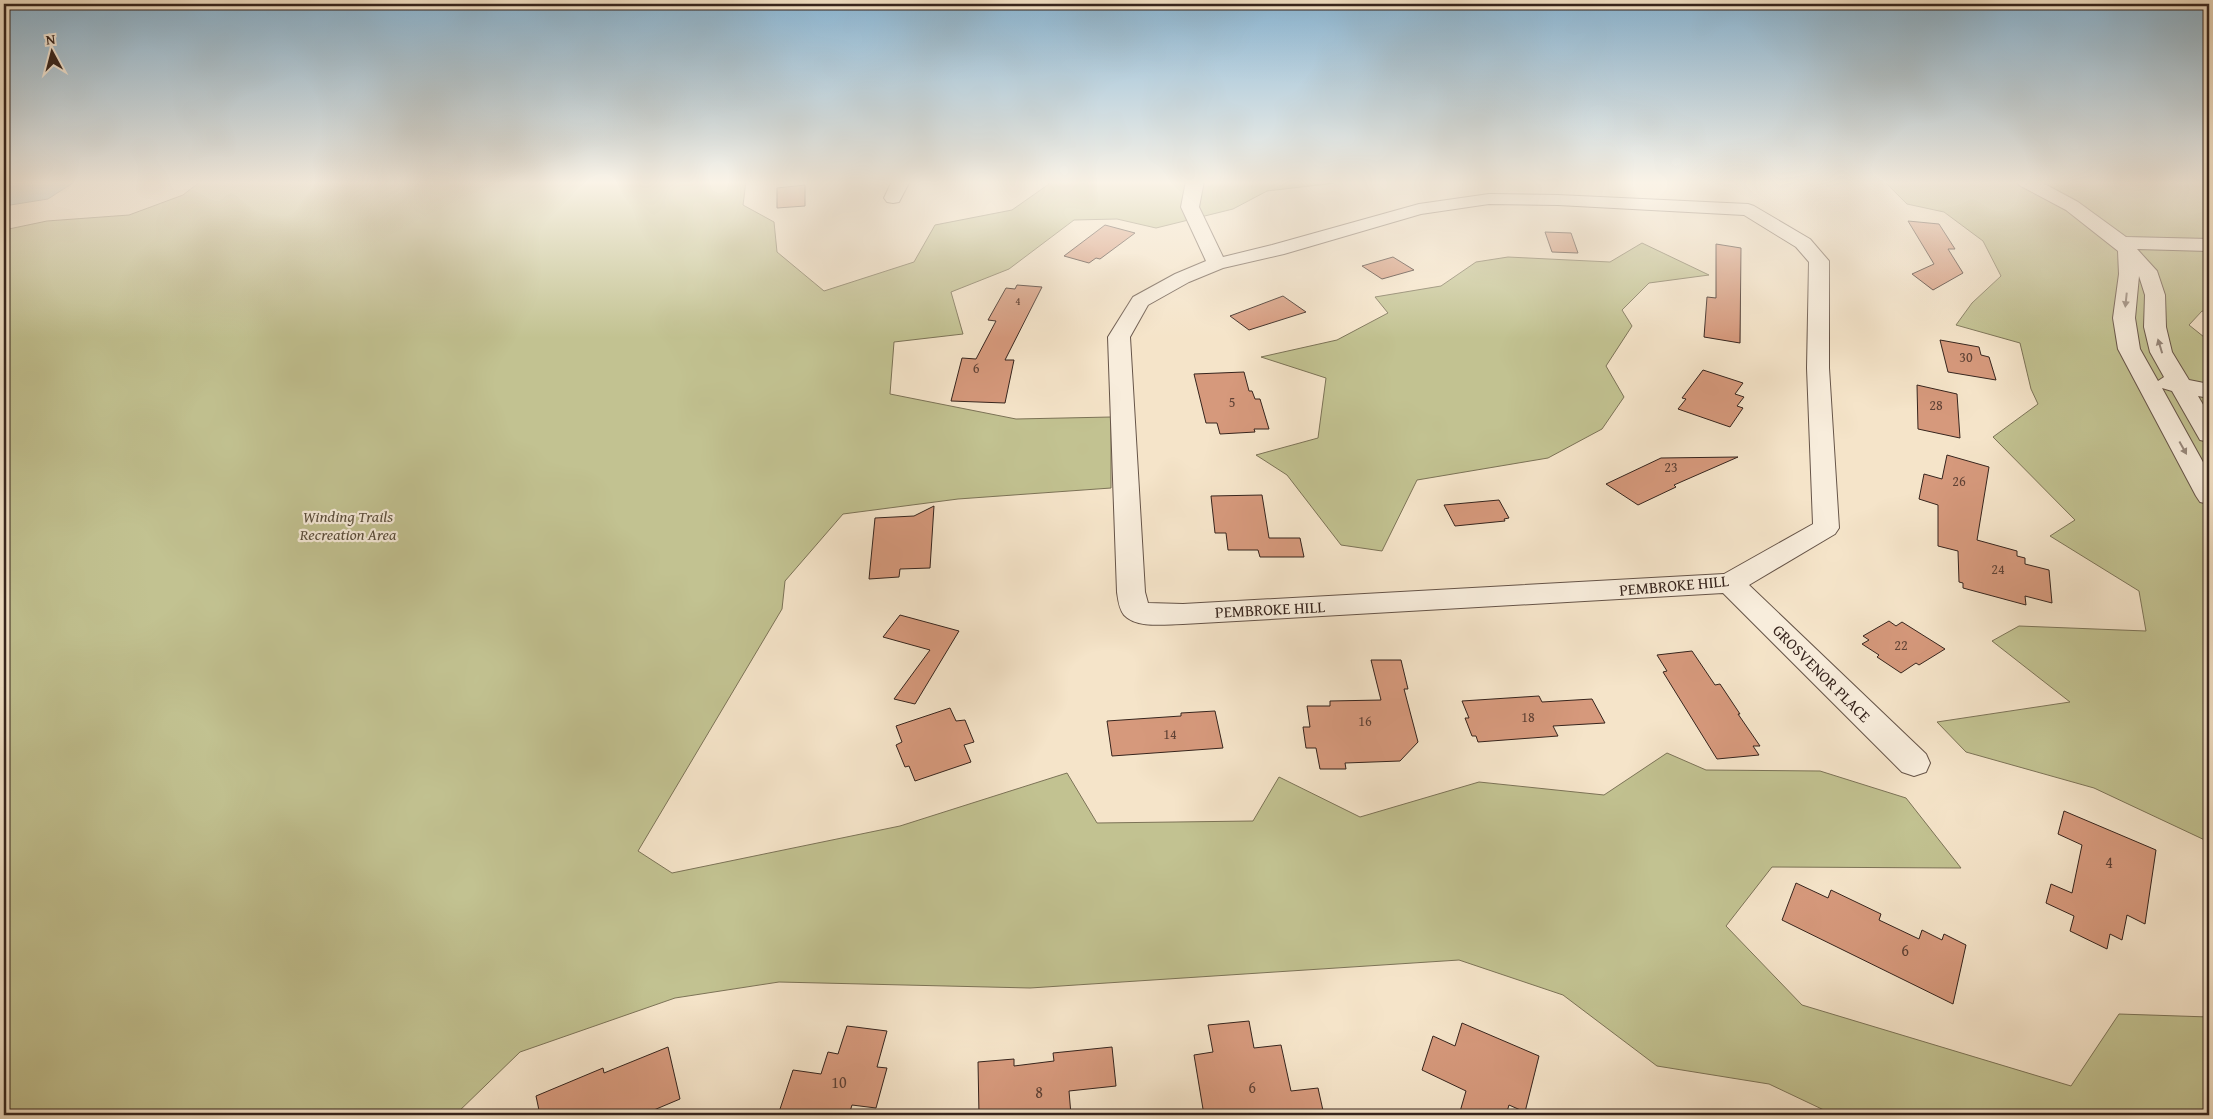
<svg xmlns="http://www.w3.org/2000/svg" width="2213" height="1119" viewBox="0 0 2213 1119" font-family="'Gentium Book Plus',serif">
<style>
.green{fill:#c2c291;stroke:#7c7357}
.water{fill:#9fbdbe;stroke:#75807e}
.building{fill:#d6997c;stroke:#36241d}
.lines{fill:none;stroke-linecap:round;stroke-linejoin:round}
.minor-casing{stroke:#665448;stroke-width:2}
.minor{fill:#f8eddc;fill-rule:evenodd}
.oneway{fill:#97887c}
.labels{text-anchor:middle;stroke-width:4.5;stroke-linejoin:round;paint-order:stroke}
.far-number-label{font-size:11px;fill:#5e4135}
.number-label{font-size:14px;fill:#5e4135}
.park-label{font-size:16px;font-style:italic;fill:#594c3a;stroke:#f8eddc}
.street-label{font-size:16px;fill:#36241d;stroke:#f8eddc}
.near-number-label{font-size:16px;fill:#5e4135}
</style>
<rect width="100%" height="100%" fill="#f5e4c9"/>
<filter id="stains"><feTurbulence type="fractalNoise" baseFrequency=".004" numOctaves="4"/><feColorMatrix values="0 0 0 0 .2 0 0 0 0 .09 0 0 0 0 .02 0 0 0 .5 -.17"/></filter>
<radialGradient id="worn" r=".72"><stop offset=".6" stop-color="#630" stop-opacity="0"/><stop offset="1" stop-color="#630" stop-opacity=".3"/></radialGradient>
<g class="green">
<path d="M201,181H746L743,205L774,222L777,252L824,291L914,262L935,225L1012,210L1049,184L1047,181H1352L1267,191L1233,209L1156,228L1117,219L1074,220L1009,269L951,292L963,334L894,342L890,394L1016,419L1111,417V488L958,499L843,514L785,581L782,609L638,851L672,873L900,826L1067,773L1097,823L1253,821L1279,777L1360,817L1479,782L1604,795L1667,753L1706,770L1820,771L1906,798L1961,868L1772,867L1726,926L1802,1005L2071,1086L2119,1014L2209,1017V1115H1830L1826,1111L1769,1084L1657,1066L1563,995L1459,960L1030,988L779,982L675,998L520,1052L455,1115H4V230L47,221L129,215L183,195Z"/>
<path d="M1884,181H2207L2209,183V312L2202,311L2189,325L2209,341V842L2094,788L1966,752L1937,722L2070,702L1992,641L2019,626L2146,631L2139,591L2050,536L2075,520L1993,437L2038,404L2031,389L2020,343L1956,325L1972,303L2001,276L1983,241L1944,212L1907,204Z"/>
<path d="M1642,243L1709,275L1649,283L1622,310L1632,326L1606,366L1624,397L1602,429L1548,458L1417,480L1382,551L1341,545L1287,475L1256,455L1318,438L1326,378L1261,357L1337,340L1388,313L1375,297L1441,286L1476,262L1508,257L1610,262Z"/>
</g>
<path class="water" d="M4,181H76L48,199L4,206Z"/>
<g class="building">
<path d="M805,185V206L777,208V188Z"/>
<path d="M1908,221L1939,224L1955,249H1948L1963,273L1933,290L1912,274L1934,264Z"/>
<path d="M1105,225L1135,233L1100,259L1096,258L1089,263L1064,256Z"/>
<path d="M1545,232L1571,233L1578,253L1552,252Z"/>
<path d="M1716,244L1741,248L1740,343L1704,337L1707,297L1716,298Z"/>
<path d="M1393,257L1414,270L1382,279L1362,266Z"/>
<path d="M1017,285L1042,287L1005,360H1014L1005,403L951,401L962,358L976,359L996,321L988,320L1006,288L1015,289Z"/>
<path d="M1283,296L1306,312L1249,330L1230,316Z"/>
<path d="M1940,340L1979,347L1981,355L1989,357L1996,380L1948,372Z"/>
<path d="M1703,370L1743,383L1735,394L1744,397L1737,406L1743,408L1730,427L1678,409L1686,399L1682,398Z"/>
<path d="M1244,372L1249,391H1252L1255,399H1260L1269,429H1254L1255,432L1220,434L1217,423H1206L1194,374Z"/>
<path d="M1917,385L1957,394L1960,438L1918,429Z"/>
<path d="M1947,455L1989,467L1977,540L2017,551V556L2025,558V564L2049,570L2052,603L2025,596L2026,605L1963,588V583L1959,582L1958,551L1938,546V505L1919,499L1924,474L1942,479Z"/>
<path d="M1738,457L1674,485L1676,487L1638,505L1606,484L1661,458Z"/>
<path d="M1262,495L1269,538H1300L1304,557H1260L1258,550H1228L1226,533H1215L1211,496Z"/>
<path d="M1499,500L1509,518L1504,519L1505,521L1455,526L1444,505Z"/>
<path d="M934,506L930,568L900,569L899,577L869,579L875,518L914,516Z"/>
<path d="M900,615L959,631L915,704L894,699L930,650L883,637Z"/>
<path d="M1889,621L1896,626L1902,622L1945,649L1919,665L1916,663L1901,673L1877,657L1879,655L1862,644L1869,640L1863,636Z"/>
<path d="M1692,651L1715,685L1720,684L1740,714H1738L1760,746H1753L1759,755L1717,759L1663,672L1667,671L1657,655Z"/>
<path d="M1371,660H1401L1408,689H1404L1418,742L1400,761L1345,763L1346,769H1320L1316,748H1306L1303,727H1310L1307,706H1330V701L1381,700Z"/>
<path d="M1539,696L1542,702L1592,699L1605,723L1553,726L1558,736L1478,742L1476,736H1472L1465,718H1469L1462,701Z"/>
<path d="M950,708L956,721L965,720L974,742L964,745L971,762L915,781L909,766L905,767L896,745L902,742L896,726Z"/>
<path d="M1215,711L1223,748L1112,756L1107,721L1181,716V713Z"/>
<path d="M2064,811L2156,850L2145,924L2127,915L2122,940L2110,934L2107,949L2070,931L2074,916L2046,903L2051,884L2072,893L2082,845L2058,834Z"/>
<path d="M1796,883L1828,898L1831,890L1881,914L1879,920L1919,939L1922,930L1942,940L1944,934L1966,945L1953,1004L1782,920Z"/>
<path d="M1249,1021L1254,1048L1281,1045L1291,1091L1318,1088L1324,1115H1204L1194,1055L1213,1052L1208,1025Z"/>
<path d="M1462,1023L1539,1056L1525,1112L1509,1105L1506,1115H1459L1466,1091L1422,1070L1433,1036L1455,1046Z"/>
<path d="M847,1026L887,1031L877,1067L887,1068L876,1108L852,1105L849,1115H778L793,1070L821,1074L828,1052L838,1054Z"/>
<path d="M668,1047L680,1099L642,1115H540L536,1096L603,1068L604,1073Z"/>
<path d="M1112,1047L1116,1086L1069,1091L1071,1115H979L978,1062L1014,1059V1066L1054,1061L1053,1053Z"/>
</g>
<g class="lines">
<g class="minor-casing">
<g id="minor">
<path d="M892,181H910L899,202L893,203L887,202L884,198Z"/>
<path d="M1186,181H1204L1199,207L1223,257L1272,245L1419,204L1489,194L1558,195L1748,204L1754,206L1810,239L1829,261V368L1839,528L1835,534L1749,585L1926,754L1930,763L1926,772L1914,776L1902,772L1723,593L1183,624C1166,624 1137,629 1124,615C1119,609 1118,599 1117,592L1108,337L1133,297L1175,274L1206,261L1181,207ZM1489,204L1558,205L1744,215L1796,247L1809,262L1807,368L1813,524L1724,574L1183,604L1148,603L1145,592L1130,337L1148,305L1189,282L1223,268L1284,254L1421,214Z"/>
<path d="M2016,181H2039L2078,202L2126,237L2209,239V251L2137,249L2157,271L2165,295L2166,327L2172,352L2189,380L2209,384V398L2198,396L2209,415V442L2200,440L2172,391L2162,388L2209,473V504L2200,502L2196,496L2118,349L2113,318L2119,274L2118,251L2066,210L2019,185ZM2139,276L2145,295L2144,327L2150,352L2164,377L2158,381L2140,349L2135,318Z"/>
</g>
</g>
<use href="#minor" class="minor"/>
</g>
<defs><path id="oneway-solid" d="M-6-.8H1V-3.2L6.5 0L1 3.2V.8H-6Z" transform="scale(1.25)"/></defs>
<g class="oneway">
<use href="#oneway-solid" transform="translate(2126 300) rotate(96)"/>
<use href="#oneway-solid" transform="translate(2160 346) rotate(-107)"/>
<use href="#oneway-solid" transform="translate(2183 448) rotate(61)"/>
</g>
<linearGradient id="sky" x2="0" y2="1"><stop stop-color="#8bb8d7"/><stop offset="0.54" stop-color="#faf3e7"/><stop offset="1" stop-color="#faf3e7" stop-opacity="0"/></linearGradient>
<rect width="2213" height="338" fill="url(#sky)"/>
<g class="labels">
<g class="far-number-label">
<text x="1018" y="305">4</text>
</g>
<g class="number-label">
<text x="1966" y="362">30</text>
<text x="976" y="373">6</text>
<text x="1232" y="407">5</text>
<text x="1936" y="410">28</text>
<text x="1671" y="472">23</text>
<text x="1959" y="486">26</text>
<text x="1998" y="574">24</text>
<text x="1901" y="650">22</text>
<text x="1528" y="722">18</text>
<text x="1365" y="726">16</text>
<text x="1170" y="739">14</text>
</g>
<g class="park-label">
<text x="348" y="522">Winding Trails<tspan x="348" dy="18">Recreation Area</tspan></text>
</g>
<g class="street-label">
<text transform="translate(1674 585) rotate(-5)" y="6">PEMBROKE HILL</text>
<text transform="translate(1270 609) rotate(-3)" y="6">PEMBROKE HILL</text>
<text transform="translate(1822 673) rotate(45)" y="6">GROSVENOR PLACE</text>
</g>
<g class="near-number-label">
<text x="2109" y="868">4</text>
<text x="1905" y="956">6</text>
<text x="839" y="1088">10</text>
<text x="1252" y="1093">6</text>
<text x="1039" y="1098">8</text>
</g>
</g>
<rect width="2213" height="1119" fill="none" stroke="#f5e4c9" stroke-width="20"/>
<rect x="5" y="5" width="2203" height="1109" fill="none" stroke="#36241d" stroke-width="2.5"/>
<rect x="10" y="10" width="2193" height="1099" fill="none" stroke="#36241d"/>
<g transform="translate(52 52) rotate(353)" stroke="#f8eddc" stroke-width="4" paint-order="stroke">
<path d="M0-4L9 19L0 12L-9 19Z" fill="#36241d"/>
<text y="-8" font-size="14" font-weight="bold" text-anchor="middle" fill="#36241d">N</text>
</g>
<rect width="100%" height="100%" filter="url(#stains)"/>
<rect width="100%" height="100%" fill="url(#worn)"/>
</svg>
